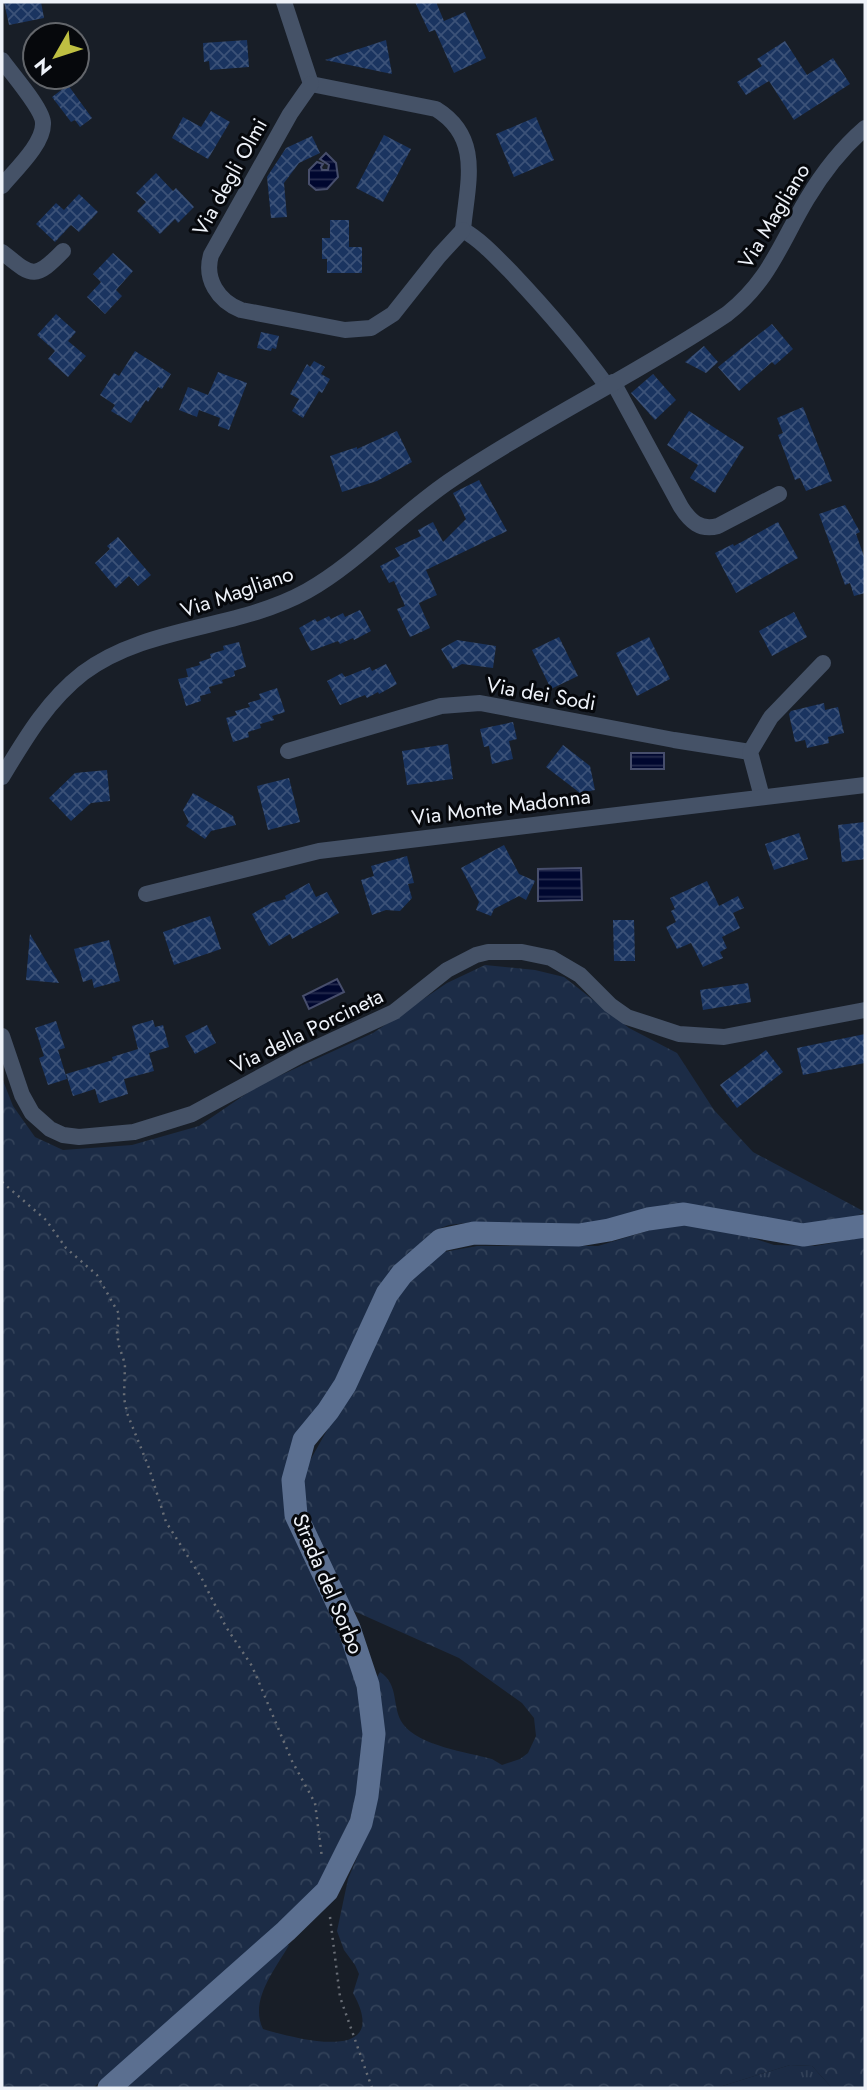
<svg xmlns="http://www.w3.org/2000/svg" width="867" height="2090" viewBox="0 0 867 2090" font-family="Jost,sans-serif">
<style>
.grass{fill:url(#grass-tufts)}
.forest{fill:url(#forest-crowns)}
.water{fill:url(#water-rules);stroke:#474e6c;stroke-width:2}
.building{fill:url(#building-cross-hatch)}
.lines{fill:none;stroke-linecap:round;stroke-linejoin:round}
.path{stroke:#696e76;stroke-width:2.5;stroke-dasharray:2 5;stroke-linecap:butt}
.street{stroke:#455267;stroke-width:16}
.secondary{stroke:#5b6f90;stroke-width:23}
.labels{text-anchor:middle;stroke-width:6;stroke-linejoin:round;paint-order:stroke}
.street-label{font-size:21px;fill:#eef2f9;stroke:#06080c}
</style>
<defs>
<pattern id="grass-tufts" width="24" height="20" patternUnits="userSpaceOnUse" patternTransform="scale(1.75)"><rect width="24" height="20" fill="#1c2c46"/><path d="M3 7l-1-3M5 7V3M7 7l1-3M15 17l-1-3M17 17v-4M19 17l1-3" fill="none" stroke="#324158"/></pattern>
<pattern id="forest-crowns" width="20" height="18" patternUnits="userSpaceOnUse" patternTransform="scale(1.75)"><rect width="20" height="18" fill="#1c2c46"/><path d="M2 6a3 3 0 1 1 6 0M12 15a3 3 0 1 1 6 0" fill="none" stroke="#324158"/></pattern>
<pattern id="water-rules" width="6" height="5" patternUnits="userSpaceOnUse" patternTransform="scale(1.75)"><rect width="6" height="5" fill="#00072f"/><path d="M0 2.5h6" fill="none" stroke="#262c4e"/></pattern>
<pattern id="building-cross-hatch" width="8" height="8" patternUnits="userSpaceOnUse" patternTransform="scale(1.75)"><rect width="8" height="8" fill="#1a3460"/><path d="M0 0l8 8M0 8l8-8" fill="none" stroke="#3c5278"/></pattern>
</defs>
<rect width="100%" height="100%" fill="#181e27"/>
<path class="grass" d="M790,2065L812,2066L832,2088H716Z"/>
<g class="forest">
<path d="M485,965L535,970L564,977L629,1028L677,1053L714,1110L753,1152L865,1212L853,1218L803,1224L696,1205L578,1225L474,1222L449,1225L435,1230L395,1266L378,1288L335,1380L285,1468L358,1687L363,1733L356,1795L350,1819L319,1884L279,1923L93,2088H2V1078L13,1106L35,1137L63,1150L132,1145L199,1126L259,1085L373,1033L447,983Z"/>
<path d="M677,1222L735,1232L774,1245L815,1246L865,1237V2088H832L812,2066L790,2065L716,2088H122L279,1946L289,1945C275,1970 249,2000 263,2029C297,2039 393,2065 353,1993L359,1974L355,1965L344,1950L337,1931L348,1879L366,1836L375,1680L380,1672C400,1685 391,1707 403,1724C419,1746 467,1752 492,1759L502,1765L520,1759L528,1753L536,1736L534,1718L522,1703L459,1658L354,1611L311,1528L300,1498L303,1473L353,1384L371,1336L417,1270L444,1252L477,1246H598Z"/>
</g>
<g class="water">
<path d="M326,153L336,163L338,177L327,189L316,190L309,184V170L317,162L323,164L321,167L322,170H328L329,165L320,159Z"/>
<rect x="631" y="753" width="33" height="16"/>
<path d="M581,868L582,900L538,901V869Z"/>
<path d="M337,979L344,992L309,1009L303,996Z"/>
</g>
<g class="building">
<path d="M4,2H41L44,18L9,25Z"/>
<path d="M415,2H436L444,21L465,12L486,58L454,73L435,30L429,32Z"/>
<path d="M247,40L249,67L210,70L209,61L204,62L203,43Z"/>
<path d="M386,40L392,74L325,60Z"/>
<path d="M785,41L807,75L833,58L850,84L794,120L769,81L746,95L737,82L762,66L757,59Z"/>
<path d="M68,85L92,118L80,127L75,120L71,122L52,97Z"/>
<path d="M211,111L230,122L208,159L172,138L183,117L201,127Z"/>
<path d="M536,117L554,160L514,177L496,134Z"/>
<path d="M384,135L411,149L383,202L356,188Z"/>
<path d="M312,136L320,153L299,163L284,183L287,217L271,218L267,177L286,148Z"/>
<path d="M156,173L173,191L176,188L194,207L178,223L175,219L160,234L137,211L146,202L136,193Z"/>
<path d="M79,194L98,212L79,232L71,225L55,242L36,224L56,203L64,210Z"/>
<path d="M330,220H349V247H362V273H327V259H322V238H330Z"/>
<path d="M113,253L133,271L116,290L122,296L105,314L87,297L101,282L93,274Z"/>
<path d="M56,314L76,332L68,341L86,356L68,377L48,359L55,351L37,335Z"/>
<path d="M772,324L793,349L775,365L772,362L739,391L718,367Z"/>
<path d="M261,332L279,336L276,349L272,348L271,351L257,348Z"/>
<path d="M704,346L718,362L706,373L685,362Z"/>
<path d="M135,351L171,374L162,389L158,387L148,402L146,400L131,423L111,411L115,405L100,395L114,373L119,376Z"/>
<path d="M314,361L325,367L321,374L330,379L322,393L319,391L303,418L292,411L299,399L290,394L307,364L310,367Z"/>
<path d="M218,372L247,383L229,430L218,426L220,418L199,410L197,417L179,410L188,387L208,395Z"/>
<path d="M653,374L676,400L655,420L631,393Z"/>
<path d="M803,407L832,481L806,491L800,478L795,480L778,435L783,433L777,418Z"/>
<path d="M689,411L744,447L715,493L690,478L698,465L667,445Z"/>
<path d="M397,431L412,462L377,481L342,492L330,456L357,447V449Z"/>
<path d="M479,480L507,531L426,570L437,595L419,603L430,628L410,637L397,609L405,606L394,581L389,583L380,566L400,556L395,548L421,536L418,530L433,522L443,542L466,519L453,493Z"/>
<path d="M845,505L860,532L856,534L865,559V593L854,596L850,583L845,585L819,514Z"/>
<path d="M778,522L798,558L736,593L715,553L733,544L734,546Z"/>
<path d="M118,537L151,575L138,586L129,576L116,588L95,563L110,549L107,546Z"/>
<path d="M360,610L371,631L354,640L353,638L340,644L338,641L311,651L299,628L315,619L317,622L329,616L331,619L343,613L345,617Z"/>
<path d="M794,612L807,637L772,656L759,631Z"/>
<path d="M559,637L578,676L551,689L532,650Z"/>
<path d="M649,637L670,679L637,696L616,653Z"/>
<path d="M457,640L496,646L493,668L462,664L453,669L441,649Z"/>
<path d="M239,642L246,667L234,671L235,676L222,680L223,683L209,687L211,693L200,696L201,701L186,706L178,679L188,677L186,669L200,665L199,662L211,658L210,654L224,650L223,646Z"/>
<path d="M386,664L397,684L379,694L378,692L367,698L365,695L340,705L327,681L342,673L345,677L370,667L372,671Z"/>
<path d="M277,688L285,712L272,716L274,720L260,724L261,728L248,732L249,737L233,742L226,718L237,715L235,711L250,707L248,703L261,699L259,694Z"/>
<path d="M824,703L825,710L838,707L844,733L828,737L829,743L807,748L805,740L795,742L789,714L791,711Z"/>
<path d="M513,722L517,739L509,741L513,759L492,764L489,746L484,747L480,729Z"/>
<path d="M448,744L453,779L407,785L402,751Z"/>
<path d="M563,745L590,766L595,790L580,793L546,767Z"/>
<path d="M107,770L110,801L91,803L71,821L49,798L75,773Z"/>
<path d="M289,778L300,822L268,830L257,786Z"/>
<path d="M193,793L233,816L236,825L211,831L205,839L186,826L189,822L183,810Z"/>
<path d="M865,822V859L842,862L838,825Z"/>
<path d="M799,833L808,859L774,870L765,844Z"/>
<path d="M504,845L519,874L535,881L526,900L519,896L494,909L491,916L476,910L479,902L461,868Z"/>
<path d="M407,856L414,883L408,884L412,898L400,911L386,910L372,915L361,880L374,876L371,866Z"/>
<path d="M707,881L719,906L738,896L744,908L733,913L740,928L722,937L727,948L720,952L723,958L703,967L691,943L677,949L666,927L676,922L671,911L675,909L670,898Z"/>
<path d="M309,883L316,897L327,892L339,913L292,939L290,934L269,946L252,914L271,903L286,899L285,896Z"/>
<path d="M210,916L221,949L174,965L163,932Z"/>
<path d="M613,920H634L635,961H614Z"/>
<path d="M30,934L59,983L26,980Z"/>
<path d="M109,940L120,981L94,988L92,979L83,982L74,949Z"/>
<path d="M748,983L751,1002L703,1010L700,990Z"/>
<path d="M153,1020L155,1027L163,1025L169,1047L149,1053L154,1071L124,1079L128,1094L99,1103L95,1089L73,1096L66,1074L113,1060L112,1057L138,1049L132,1026Z"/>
<path d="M56,1021L65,1048L58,1050L67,1079L48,1085L39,1058L44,1056L35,1028Z"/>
<path d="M207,1025L216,1043L195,1054L185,1036Z"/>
<path d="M865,1034V1063L803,1075L797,1048Z"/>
<path d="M766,1050L783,1072L737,1108L720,1085Z"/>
</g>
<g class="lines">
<g class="path">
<path d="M2,1182L46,1220L66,1248L97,1275L119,1314L117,1333L119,1346L125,1364L124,1398L127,1413L149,1468L166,1522L201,1577L226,1627L252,1666L292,1761L315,1803L322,1858"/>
<path d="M330,1917L340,1997L372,2088"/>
</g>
<g class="street">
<path d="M284,2L311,84L436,109C483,138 467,184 463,230C482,241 496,257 512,273C546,309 578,346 607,386"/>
<path d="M2,60C11,73 43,109 43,123C44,144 14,171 2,186"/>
<path d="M311,84L290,114L211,255C204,279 218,301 241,310L345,330L371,328L393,314L439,256L463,230"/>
<path d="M2,252C32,276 34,281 63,251"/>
<path d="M613,382L681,507C690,521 700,531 718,526L779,494"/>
<path d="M288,751L441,706L480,703L674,740L750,752"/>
<path d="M2,777C25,739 47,701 83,673C147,625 237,630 307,591C360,561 402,512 454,478C542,419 639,373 727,314C770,280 780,244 807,199C823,172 842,148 865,128"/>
<path d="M762,797L750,752L771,717L823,663"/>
<path d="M146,894L319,851L865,785"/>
<path d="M2,1036L22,1095L32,1113L50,1129L63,1135L79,1137L134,1132L192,1114L301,1055L394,1012L447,970L476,955L488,952H522L551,958L580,975L610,1005L627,1017L679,1034L724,1037L865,1010"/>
</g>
<path class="secondary" d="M109,2088L286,1931L327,1891L361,1823L367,1796L374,1734L368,1685L349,1628L296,1515L293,1480L304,1440L328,1411L345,1385L387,1294L402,1274L441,1240L474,1233L579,1235L609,1230L648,1219L684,1214L803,1235L865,1226"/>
</g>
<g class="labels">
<g class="street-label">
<text transform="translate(230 177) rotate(-61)" y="7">Via degli Olmi</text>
<text transform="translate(774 216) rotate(-59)" y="7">Via Magliano</text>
<text transform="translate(237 592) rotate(-19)" y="7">Via Magliano</text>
<text transform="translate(541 694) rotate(10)" y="7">Via dei Sodi</text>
<text transform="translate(501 807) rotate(-7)" y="7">Via Monte Madonna</text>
<text transform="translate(307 1031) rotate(-26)" y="7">Via della Porcineta</text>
<text transform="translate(328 1584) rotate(67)" y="7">Strada del Sorbo</text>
</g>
</g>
<rect width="867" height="2090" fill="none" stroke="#eef2f9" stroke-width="7"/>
<g transform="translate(56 56) rotate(231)"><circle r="33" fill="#06080c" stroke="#63666b" stroke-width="2"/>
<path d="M0-5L12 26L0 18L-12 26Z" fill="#bebf42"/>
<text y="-10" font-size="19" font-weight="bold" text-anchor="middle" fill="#eef2f9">N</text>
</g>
</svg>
